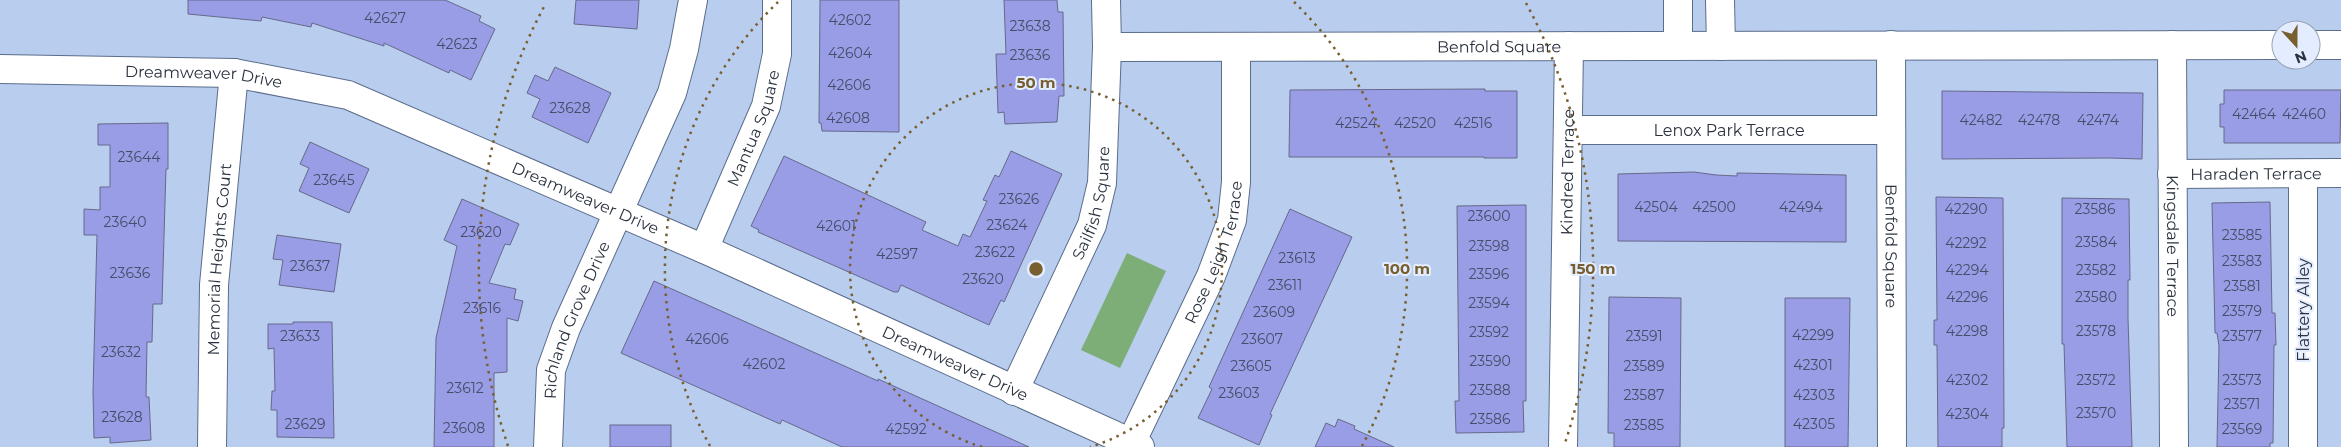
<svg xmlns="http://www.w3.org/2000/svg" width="2341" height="447" viewBox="0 0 2341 447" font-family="Montserrat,sans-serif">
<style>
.green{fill:#7eae77}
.building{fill:#999de6;stroke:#66698a}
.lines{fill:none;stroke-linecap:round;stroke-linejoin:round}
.minor-casing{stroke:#5b6d8b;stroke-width:30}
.minor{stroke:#fff;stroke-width:28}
.ring{fill:none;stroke:#785f30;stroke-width:2.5;stroke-dasharray:2.5 5}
.labels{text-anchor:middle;stroke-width:4;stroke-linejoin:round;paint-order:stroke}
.number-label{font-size:14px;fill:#464d69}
.street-label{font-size:16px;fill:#2a323f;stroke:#e3edff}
.centre{fill:#785f30;stroke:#e3edff;stroke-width:2.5}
.ring-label{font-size:15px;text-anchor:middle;font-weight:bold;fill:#785f30;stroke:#e3edff;stroke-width:4;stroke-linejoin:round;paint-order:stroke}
</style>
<rect width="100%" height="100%" fill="#b9cdef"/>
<path class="green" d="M1127,253L1166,271L1120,368L1081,350Z"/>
<g class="building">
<path d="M188,0H445L481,16L479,21L495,29L471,80L450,70L449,73L384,43V46L312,23L311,27L262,17L261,21L188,14Z"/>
<path d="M576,0H639L637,29L574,24Z"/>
<path d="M820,0H899V132L822,131L821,123H819Z"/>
<path d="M1004,0H1057L1058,12H1063L1064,96H1059L1057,122L1005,124L1004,112L998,113L996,54H1006Z"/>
<path d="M555,67L611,93L588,143L532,117L540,99L527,93L535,75L548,81Z"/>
<path d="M1485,89V91H1517V158H1484V157H1289L1290,90Z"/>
<path d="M2224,90H2341L2340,143H2224V127H2220V104H2224Z"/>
<path d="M1942,91L2143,93L2142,159L2110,158L1942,159Z"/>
<path d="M168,123V169H166L162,304H153L152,342H147L146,397H149L151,440L110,443V437L94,438L93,392L97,235H84V209L100,210V187H110V145H98V124Z"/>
<path d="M310,142L369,169L349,213L299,191L309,168L300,164Z"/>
<path d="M1011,151L1062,174L1004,302L1001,300L989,325L901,285L898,292H894L758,232L759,230L751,226L784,156L926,222L922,230L958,246L963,234L970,237L987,201L983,200L995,175L999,177Z"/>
<path d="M1694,172L1716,175L1737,176V173L1846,175V242L1618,241V174Z"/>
<path d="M1936,197L2003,198L2004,428H2002V447H1938L1937,345H1934V320H1937Z"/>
<path d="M2062,198L2129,199L2130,280H2128V318L2132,447H2067L2064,344H2062Z"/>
<path d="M462,199L519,224L510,245L505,244L489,283L516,289L514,299L523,301L518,321L507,318V372L494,373V447H434L436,338L457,246L444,240Z"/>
<path d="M2270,202L2272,313H2275L2276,345H2274L2273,443H2270V447H2217L2219,346L2217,333H2215L2212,203Z"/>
<path d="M1526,205V401H1523L1524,432L1456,433L1455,401H1459L1457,206Z"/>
<path d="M1290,209L1352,237L1270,414L1272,415L1259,445L1198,418L1212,389L1209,387Z"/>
<path d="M277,235L341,244L334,292L279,285L283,260L273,259Z"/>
<path d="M654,281L878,381V379L1029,447H842L782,420L780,424L621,353Z"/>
<path d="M1609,297L1681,298L1680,447H1614V433H1608Z"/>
<path d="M1785,298H1850L1848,447H1785Z"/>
<path d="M293,322H332L334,438L277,437V410H271L272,391H275L274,348L268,349V324H293Z"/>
<path d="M1338,419L1355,426L1354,429L1394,447H1315L1326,423L1335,427Z"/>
<rect x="610" y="425" width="61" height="22"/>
</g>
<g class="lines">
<g class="minor-casing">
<g id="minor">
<path d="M1720,0L1721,46"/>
<path id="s1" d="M1891,45L1892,447"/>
<path id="s2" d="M2172,45L2174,447"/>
<path d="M2311,45H2341"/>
<path d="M1678,46V0"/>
<path id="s3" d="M1107,47L2281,45"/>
<path id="s4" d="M0,69L234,73L348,95L704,249L1140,447"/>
<path id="s5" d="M1568,130H1890"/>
<path id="s6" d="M2172,174L2341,173"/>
<path id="s7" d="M704,249L766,106L777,54V0"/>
<path id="s8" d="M1014,391L1092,225L1102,183L1107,47L1106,0"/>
<path id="s9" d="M1131,443L1211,276L1232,220L1236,182V48"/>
<path id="s10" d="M212,447L214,285L234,73"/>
<path id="s11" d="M548,447L551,370L566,328L672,93L684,49L693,0"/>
<path id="s12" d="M1563,447L1569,46"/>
<path d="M2303,447V174"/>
</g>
</g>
<use href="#minor" class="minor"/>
</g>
<g class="ring">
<path d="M982 447A186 186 0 1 1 1090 447"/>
<path d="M710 446A371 371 0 0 1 778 2M1294 2A371 371 0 0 1 1362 446"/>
<path d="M508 446A557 557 0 0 1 546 3M1526 3A557 557 0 0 1 1564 446"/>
</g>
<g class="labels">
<g class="number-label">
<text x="385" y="23">42627</text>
<text x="850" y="25">42602</text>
<text x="1030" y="31">23638</text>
<text x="457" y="49">42623</text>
<text x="850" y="58">42604</text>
<text x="1030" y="60">23636</text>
<text x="849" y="90">42606</text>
<text x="570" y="113">23628</text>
<text x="2254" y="119">42464</text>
<text x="2304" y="119">42460</text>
<text x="848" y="123">42608</text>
<text x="1981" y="125">42482</text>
<text x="2039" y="125">42478</text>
<text x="2098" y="125">42474</text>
<text x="1356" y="128">42524</text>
<text x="1415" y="128">42520</text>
<text x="1473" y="128">42516</text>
<text x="139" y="162">23644</text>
<text x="334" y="185">23645</text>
<text x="1019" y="204">23626</text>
<text x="1656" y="212">42504</text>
<text x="1714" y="212">42500</text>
<text x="1801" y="212">42494</text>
<text x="1966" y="214">42290</text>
<text x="2095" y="214">23586</text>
<text x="1489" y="221">23600</text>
<text x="125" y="227">23640</text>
<text x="1007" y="230">23624</text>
<text x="836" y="231">42601</text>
<text x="481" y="237">23620</text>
<text x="2242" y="240">23585</text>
<text x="2096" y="247">23584</text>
<text x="1966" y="248">42292</text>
<text x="1489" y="251">23598</text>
<text x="995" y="257">23622</text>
<text x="897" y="259">42597</text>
<text x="1297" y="263">23613</text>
<text x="2242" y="266">23583</text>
<text x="310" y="271">23637</text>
<text x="1967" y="275">42294</text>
<text x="2096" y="275">23582</text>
<text x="130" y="278">23636</text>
<text x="1489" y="279">23596</text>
<text x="983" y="284">23620</text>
<text x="1285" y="290">23611</text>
<text x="2242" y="291">23581</text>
<text x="1967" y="302">42296</text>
<text x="2096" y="302">23580</text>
<text x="1489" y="308">23594</text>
<text x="482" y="313">23616</text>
<text x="2242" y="316">23579</text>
<text x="1274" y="317">23609</text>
<text x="1967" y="336">42298</text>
<text x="2096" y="336">23578</text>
<text x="1489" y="337">23592</text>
<text x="1813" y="340">42299</text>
<text x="300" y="341">23633</text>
<text x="1644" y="341">23591</text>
<text x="2242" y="341">23577</text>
<text x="707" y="344">42606</text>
<text x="1262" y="344">23607</text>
<text x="121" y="357">23632</text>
<text x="1490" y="366">23590</text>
<text x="764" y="369">42602</text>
<text x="1813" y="370">42301</text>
<text x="1251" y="371">23605</text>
<text x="1644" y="371">23589</text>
<text x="1967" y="385">42302</text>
<text x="2096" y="385">23572</text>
<text x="2242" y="385">23573</text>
<text x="465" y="393">23612</text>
<text x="1490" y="395">23588</text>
<text x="1239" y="398">23603</text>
<text x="1644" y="400">23587</text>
<text x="1814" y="400">42303</text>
<text x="2242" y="409">23571</text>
<text x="2096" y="418">23570</text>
<text x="1967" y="419">42304</text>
<text x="122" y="422">23628</text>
<text x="1490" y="424">23586</text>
<text x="305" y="429">23629</text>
<text x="1814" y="429">42305</text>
<text x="1644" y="430">23585</text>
<text x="464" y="433">23608</text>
<text x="906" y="434">42592</text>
<text x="2242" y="434">23569</text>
</g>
<g class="street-label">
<text dy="6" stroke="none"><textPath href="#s3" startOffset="392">Benfold Square</textPath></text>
<text dy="6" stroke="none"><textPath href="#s4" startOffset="204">Dreamweaver Drive</textPath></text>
<text dy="6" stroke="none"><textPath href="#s7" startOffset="131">Mantua Square</textPath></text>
<text dy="6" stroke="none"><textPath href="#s5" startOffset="161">Lenox Park Terrace</textPath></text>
<text dy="6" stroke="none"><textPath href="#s12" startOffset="275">Kindred Terrace</textPath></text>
<text dy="6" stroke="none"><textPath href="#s6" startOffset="84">Haraden Terrace</textPath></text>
<text dy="6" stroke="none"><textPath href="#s4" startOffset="609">Dreamweaver Drive</textPath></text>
<text dy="6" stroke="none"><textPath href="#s8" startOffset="205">Sailfish Square</textPath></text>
<text dy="6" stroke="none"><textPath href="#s1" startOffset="201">Benfold Square</textPath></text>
<text dy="6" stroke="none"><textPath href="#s2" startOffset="201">Kingsdale Terrace</textPath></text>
<text dy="6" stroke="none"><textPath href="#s9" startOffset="209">Rose Leigh Terrace</textPath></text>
<text dy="6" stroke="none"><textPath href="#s10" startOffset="188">Memorial Heights Court</textPath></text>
<text transform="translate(2303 310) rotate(-90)" y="6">Flattery Alley</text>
<text dy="6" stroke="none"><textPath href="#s11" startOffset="132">Richland Grove Drive</textPath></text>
<text dy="6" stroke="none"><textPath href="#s4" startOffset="1014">Dreamweaver Drive</textPath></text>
</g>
</g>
<circle cx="1036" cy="269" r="8" class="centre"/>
<g class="ring-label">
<text x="1036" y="88">50 m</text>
<text x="1407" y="274">100 m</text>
<text x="1593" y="274">150 m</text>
</g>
<g transform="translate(2296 45) rotate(159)"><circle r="24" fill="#e3edff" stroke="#99a2b2"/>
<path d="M0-4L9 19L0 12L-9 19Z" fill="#785f30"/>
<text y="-8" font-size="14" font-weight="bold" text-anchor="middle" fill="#2a323f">N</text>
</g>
</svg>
